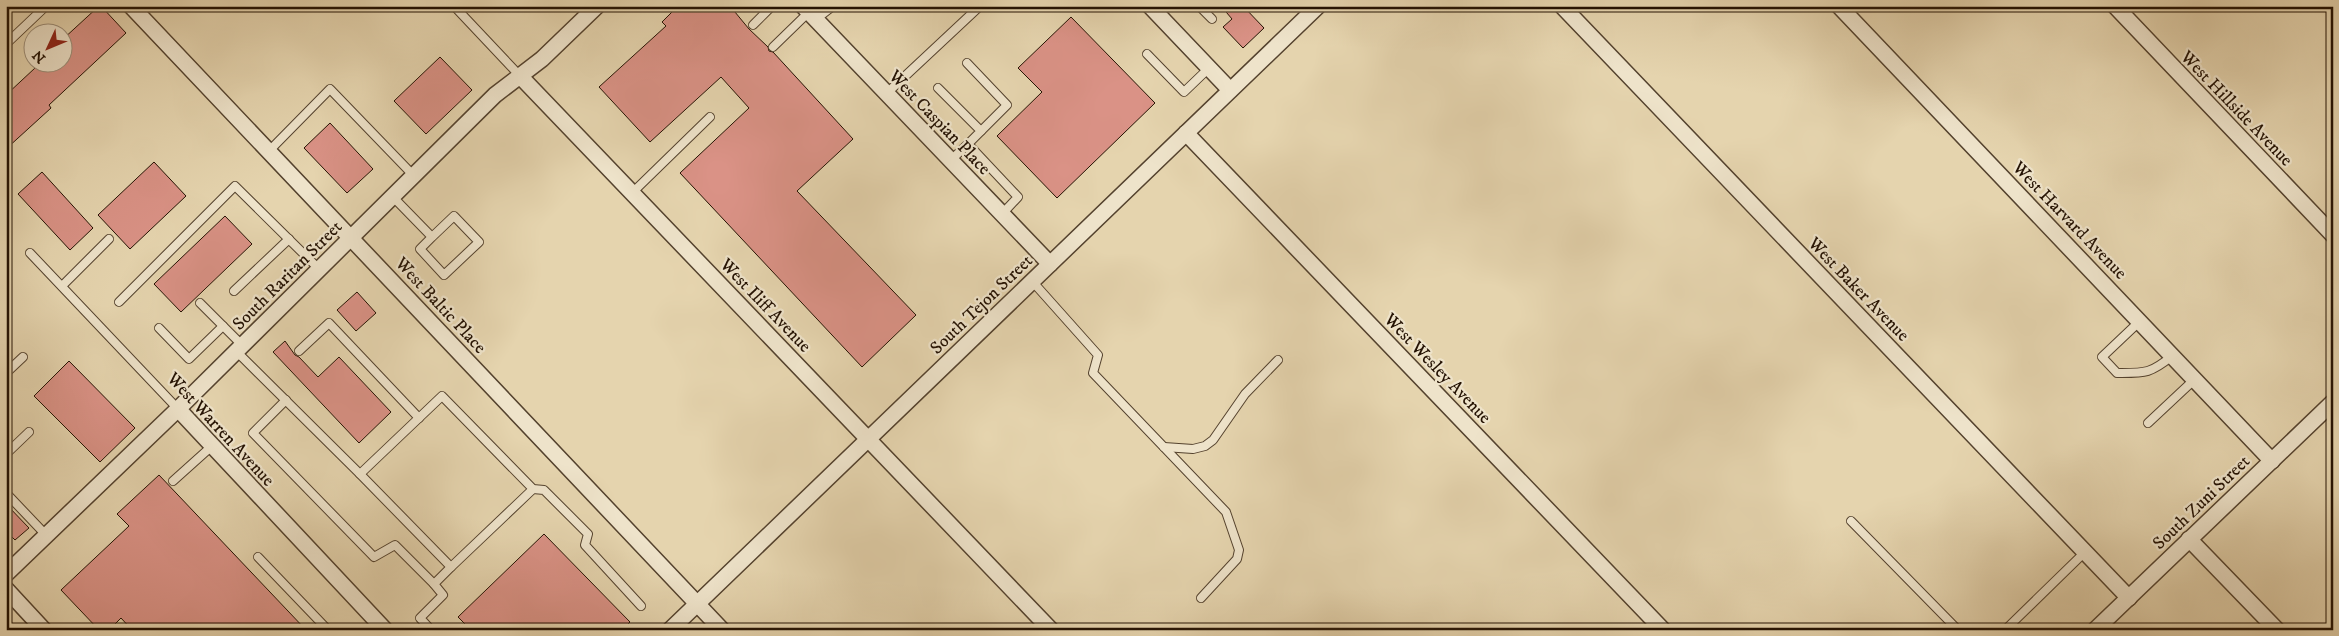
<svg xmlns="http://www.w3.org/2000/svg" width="2339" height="636" viewBox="0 0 2339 636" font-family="'IM FELL DW Pica',serif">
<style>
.building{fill:#da9286;stroke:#241203}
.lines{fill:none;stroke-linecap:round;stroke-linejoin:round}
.lane-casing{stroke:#54422e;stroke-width:10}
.street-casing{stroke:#54422e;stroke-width:18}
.lane{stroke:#eee3ca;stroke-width:8}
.street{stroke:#eee3ca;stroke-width:15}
.labels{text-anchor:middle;stroke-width:4.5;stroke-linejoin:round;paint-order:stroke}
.street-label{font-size:18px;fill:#241203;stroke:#eee3ca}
</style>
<rect width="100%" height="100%" fill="#e5d4ae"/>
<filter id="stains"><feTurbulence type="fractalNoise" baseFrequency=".004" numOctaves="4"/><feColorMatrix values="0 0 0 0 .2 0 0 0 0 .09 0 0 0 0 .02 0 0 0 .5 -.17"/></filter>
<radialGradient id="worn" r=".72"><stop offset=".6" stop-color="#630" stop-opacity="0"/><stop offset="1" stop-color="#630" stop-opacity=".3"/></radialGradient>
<g class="building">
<path d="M99,6H101L126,33L49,105L51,108L6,149V95L35,68L30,62H62V40Z"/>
<path d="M678,6H730L749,29L768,47L769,51L773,52L853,139L797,191L916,315L862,367L680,173L749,108L721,77L650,142L599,87L666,26L662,22Z"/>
<path d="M1221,6H1243L1264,28L1243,48L1223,27L1232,19Z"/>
<path d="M1071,17L1155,103L1057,198L997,136L1042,92L1018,68Z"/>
<path d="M440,57L472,90L426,134L394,101Z"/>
<path d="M330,123L373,169L347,193L304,148Z"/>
<path d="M154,162L186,196L130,249L98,215Z"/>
<path d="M42,172L93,228L70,250L18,194Z"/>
<path d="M225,216L252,244L181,312L154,284Z"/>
<path d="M357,292L376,313L356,331L337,310Z"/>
<path d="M285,341L295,355L299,357L318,377L339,357L391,412L359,443L273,352Z"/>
<path d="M69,361L135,428L100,462L34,396Z"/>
<path d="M159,475L306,630H132L121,618L109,630H99L61,590L129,526L117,514Z"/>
<path d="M6,504L29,528L15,540L6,531Z"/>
<path d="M544,534L630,622L622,630H471L458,617Z"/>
</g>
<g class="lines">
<g class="lane-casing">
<g id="lane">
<path d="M454,6L520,76"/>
<path d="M1199,6L1212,19"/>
<path d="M816,19L833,6"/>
<path d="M753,25L772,6"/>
<path d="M6,44L46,6"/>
<path d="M773,47L809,12"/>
<path d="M1147,54L1184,92L1209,68"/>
<path d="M967,63L1007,105L981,131"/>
<path d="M938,88L981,131L968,144L1018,197L1002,214"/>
<path d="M887,93L980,6"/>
<path d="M269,151L330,89L414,176"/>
<path d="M951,160L968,144"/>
<path d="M632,193L710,117"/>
<path d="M393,197L432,237L420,249L444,275L479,242L454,216L432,237"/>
<path d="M30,253L178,409"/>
<path d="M1032,281L1098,355L1093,373L1226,512L1239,550L1237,559L1201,598"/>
<path d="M62,286L109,239"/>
<path d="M234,291L289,239"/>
<path d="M119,302L235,186L319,269"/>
<path d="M200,303L242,345"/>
<path d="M2140,321L2102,357L2117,373C2145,373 2150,374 2172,356"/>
<path d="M159,328L189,359L223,326"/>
<path d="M236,351L360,474L442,396L533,489L544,490L588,534L585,545L641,606"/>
<path d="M299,351L329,323L419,418"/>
<path d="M6,373L23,357"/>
<path d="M286,400L253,433L374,557L395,545L434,584"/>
<path d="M2148,423L2195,379"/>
<path d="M1164,447L1193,449L1205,446L1213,440L1245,394L1278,360"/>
<path d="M6,454L29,432"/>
<path d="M360,474L451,567L533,489"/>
<path d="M173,481L212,446"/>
<path d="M6,493L46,535"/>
<path d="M1851,521L1958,630"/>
<path d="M258,557L328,630"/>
<path d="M431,630L420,618L443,595L434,584L451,567"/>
<path d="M2005,630L2085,552"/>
</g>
</g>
<g class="street-casing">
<g id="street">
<path d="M131,6L722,630"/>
<path d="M803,6L1050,264"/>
<path d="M1150,6L1230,90"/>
<path d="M1562,6L2129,598"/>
<path d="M1839,6L2272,461"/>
<path d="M2115,6L2333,235"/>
<path d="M520,76L1051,630"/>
<path d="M1186,133L1663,630"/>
<path d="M178,409L385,630"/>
<path d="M2189,539L2277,630"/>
<path d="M6,574L178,409L495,95L542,59L597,6"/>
<path d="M6,589L44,630"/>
<path d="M670,630L1318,6"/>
<path d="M2095,630L2333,402"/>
</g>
</g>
<use href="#lane" class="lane"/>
<use href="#street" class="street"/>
</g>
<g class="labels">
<g class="street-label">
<text transform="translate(2237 108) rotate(46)" y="6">West Hillside Avenue</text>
<text transform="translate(940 122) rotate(46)" y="6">West Caspian Place</text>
<text transform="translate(2070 220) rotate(46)" y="6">West Harvard Avenue</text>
<text transform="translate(287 275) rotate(-45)" y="6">South Raritan Street</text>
<text transform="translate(1859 289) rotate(46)" y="6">West Baker Avenue</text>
<text transform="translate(981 304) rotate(-44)" y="6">South Tejon Street</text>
<text transform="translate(441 305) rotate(47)" y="6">West Baltic Place</text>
<text transform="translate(766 305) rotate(46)" y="6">West Iliff Avenue</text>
<text transform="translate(1438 368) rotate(46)" y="6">West Wesley Avenue</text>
<text transform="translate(221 429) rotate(47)" y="6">West Warren Avenue</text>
<text transform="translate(2201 502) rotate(-44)" y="6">South Zuni Street</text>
</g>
</g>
<rect width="2339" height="636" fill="none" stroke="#e5d4ae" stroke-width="25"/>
<rect x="8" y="8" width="2324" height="621" fill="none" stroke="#241203" stroke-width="2.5"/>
<rect x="12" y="12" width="2314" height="611" fill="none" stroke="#241203"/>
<g transform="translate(48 48) rotate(226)"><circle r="24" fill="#eee3ca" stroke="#9d8f7a"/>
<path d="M0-4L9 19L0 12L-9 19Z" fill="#8f2418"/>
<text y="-8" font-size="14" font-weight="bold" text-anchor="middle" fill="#241203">N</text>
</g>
<rect width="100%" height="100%" filter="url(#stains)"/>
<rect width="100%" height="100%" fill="url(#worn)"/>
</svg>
